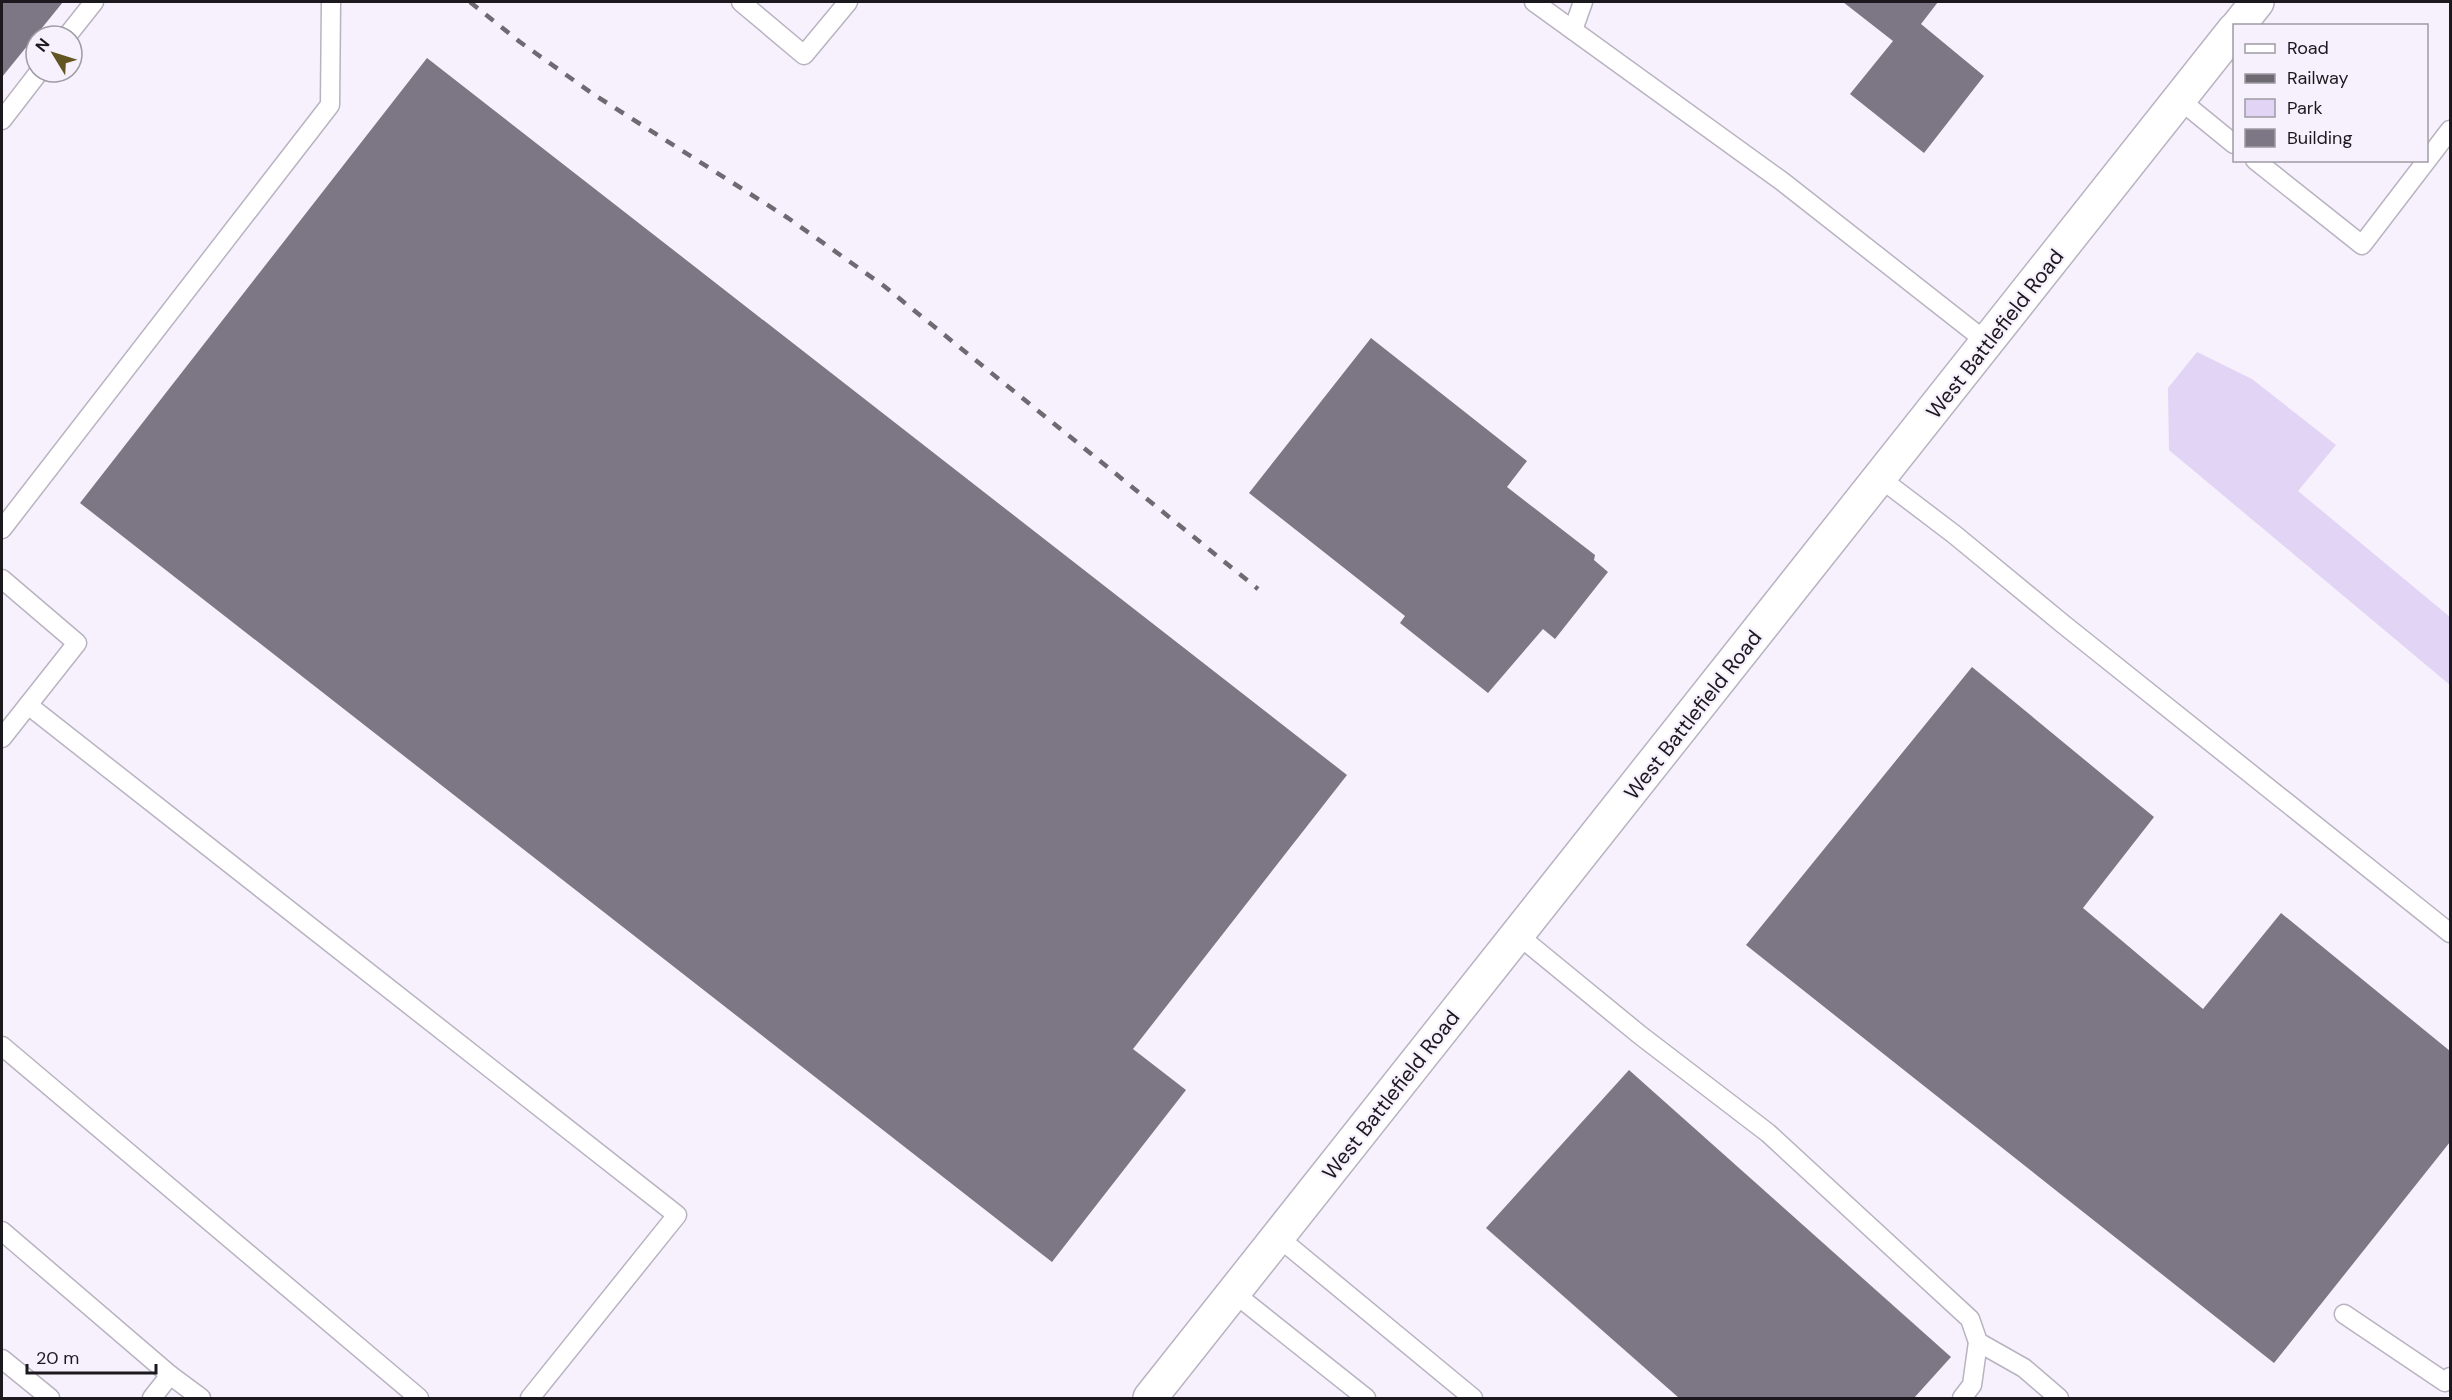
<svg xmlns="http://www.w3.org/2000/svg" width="2452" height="1400" viewBox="0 0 2452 1400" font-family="'DM Sans',sans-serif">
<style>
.green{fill:#e2d4f5}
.building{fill:#7d7785}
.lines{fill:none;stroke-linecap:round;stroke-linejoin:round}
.lane-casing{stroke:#b9b3c1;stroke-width:21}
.primary-casing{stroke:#b9b3c1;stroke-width:36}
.lane{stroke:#fff;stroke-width:18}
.primary{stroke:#fff;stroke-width:33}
.rail{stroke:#6d6a71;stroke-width:4.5;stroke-dasharray:10 10;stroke-linecap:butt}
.labels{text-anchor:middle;stroke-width:4.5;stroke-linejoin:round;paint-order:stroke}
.street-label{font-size:21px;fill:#1b191e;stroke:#f6f1fd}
</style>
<rect width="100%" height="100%" fill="#f6f1fd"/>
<path class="green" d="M2197,352L2252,379L2336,445L2298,491L2450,617V685L2169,450L2168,388Z"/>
<g class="building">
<path d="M2,2H63L2,77Z"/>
<path d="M1843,2H1938L1921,24L1984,76L1924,153L1850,94L1893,41Z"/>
<path d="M427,58L1347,775L1133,1049L1186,1090L1052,1262L80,503Z"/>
<path d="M1371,338L1527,461L1507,487L1595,555L1594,560L1608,572L1555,639L1543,629L1488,693L1400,623L1405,616L1249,493Z"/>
<path d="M1972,667L2154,817L2083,908L2203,1009L2281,913L2450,1051V1142L2274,1363L1746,945Z"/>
<path d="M1629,1070L1951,1357L1914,1398H1679L1486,1228Z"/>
</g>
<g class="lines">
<g class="lane-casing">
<g id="lane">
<path d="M741,2L804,55L848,2"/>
<path d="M1534,2L1783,182L1988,343"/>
<path d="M1573,30L1583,2"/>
<path d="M67,36L94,2"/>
<path d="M2180,100L2234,144"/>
<path d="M2,120L39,72"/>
<path d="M2255,160L2362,245L2450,130"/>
<path d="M1880,478L1955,535L2063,624L2450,933"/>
<path d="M2,529L330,105L331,2"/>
<path d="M2,579L77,643L2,738"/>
<path d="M28,705L677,1215L530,1398"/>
<path d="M1518,935L1640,1035L1768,1133L1970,1319L1978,1342L1972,1385L1962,1398"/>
<path d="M2,1046L419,1398"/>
<path d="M2,1231L170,1375"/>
<path d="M1278,1237L1473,1398"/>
<path d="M1234,1293L1366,1398"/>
<path d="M2344,1314L2445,1382L2450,1377"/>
<path d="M1978,1342L2024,1368L2059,1398"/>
<path d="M2,1359L50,1398"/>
<path d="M152,1398L170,1375L201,1398"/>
</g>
</g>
<g class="primary-casing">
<g id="primary">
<path d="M2238,26L2257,2"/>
<path d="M1150,1398L2234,30"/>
</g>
</g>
<use href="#lane" class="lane"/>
<use href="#primary" class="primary"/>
<path class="rail" d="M470,2L520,42L593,94L788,218L884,286L1258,589"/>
</g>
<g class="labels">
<g class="street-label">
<text transform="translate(1995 334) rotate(-52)" y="7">West Battlefield Road</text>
<text transform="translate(1693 715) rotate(-52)" y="7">West Battlefield Road</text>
<text transform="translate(1391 1095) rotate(-52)" y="7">West Battlefield Road</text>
</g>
</g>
<rect width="2452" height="1400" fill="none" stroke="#1b191e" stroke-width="6"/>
<rect x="2233" y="24" width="195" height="138" fill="#f6f1fd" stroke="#9e9ba4" stroke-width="1.5"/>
<rect x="2245" y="44" width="30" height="9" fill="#ffffff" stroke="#9e9ba4" stroke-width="1.5"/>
<text x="2287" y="54" font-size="18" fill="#1b191e">Road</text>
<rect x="2245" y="74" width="30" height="9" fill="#6d6a71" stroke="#9e9ba4" stroke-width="1.5"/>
<text x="2287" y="84" font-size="18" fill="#1b191e">Railway</text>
<rect x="2245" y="99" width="30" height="18" fill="#e2d4f5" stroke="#9e9ba4" stroke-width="1.5"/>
<text x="2287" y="114" font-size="18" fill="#1b191e">Park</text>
<rect x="2245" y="129" width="30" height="18" fill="#7d7785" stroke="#9e9ba4" stroke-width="1.5"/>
<text x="2287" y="144" font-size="18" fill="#1b191e">Building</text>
<g transform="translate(54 54) rotate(308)"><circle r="28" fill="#f6f1fd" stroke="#9e9ba4" stroke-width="1.5"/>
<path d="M0-4.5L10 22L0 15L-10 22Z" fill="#625522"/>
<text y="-9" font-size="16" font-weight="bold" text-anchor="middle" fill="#1b191e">N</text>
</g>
<path d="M27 1364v9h129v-9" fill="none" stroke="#1b191e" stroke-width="3"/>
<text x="36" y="1364" font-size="18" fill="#1b191e" stroke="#f6f1fd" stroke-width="4.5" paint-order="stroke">20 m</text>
</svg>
